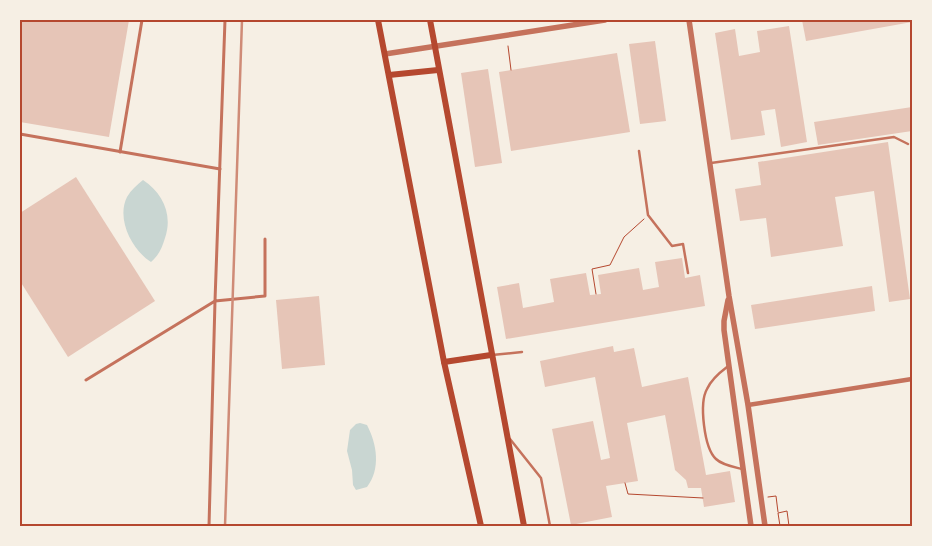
<svg xmlns="http://www.w3.org/2000/svg" width="932" height="546" viewBox="0 0 932 546" font-family="'DM Sans',sans-serif">
<style>
.water{fill:#c9d6d2}
.building{fill:#e6c5b7}
.lines{fill:none;stroke-linecap:round;stroke-linejoin:round}
.path{stroke:#b5482f;stroke-width:1}
.service{stroke:#c5725c;stroke-width:2.5}
.pedestrian{stroke:#c5725c;stroke-width:3}
.minor{stroke:#c5725c;stroke-width:4.5}
.tertiary{stroke:#c5725c;stroke-width:5.5}
.secondary{stroke:#b5482f;stroke-width:6}
.rail{stroke:#cf8b77;stroke-width:2.5}
.neatline{fill:none;stroke:#b5482f;stroke-width:2}
</style>
<rect width="100%" height="100%" fill="#f6efe4"/>
<g class="water">
<path d="M143,180C163,193 173,215 165,238C162,248 159,255 151,262C132,250 116,219 127,197C131,190 137,185 143,180Z"/>
<path d="M360,423L367,425C377,444 381,469 367,487L356,490L353,485L352,470L347,451L350,430L356,424Z"/>
</g>
<g class="building">
<path d="M20,20H129L109,137L20,122Z"/>
<path d="M802,20H912V22L806,41Z"/>
<path d="M789,26L807,142L781,147L775,109L761,111L765,135L731,140L715,33L735,29L739,56L760,52L757,31Z"/>
<path d="M655,41L666,121L640,124L629,44Z"/>
<path d="M617,53L630,132L511,151L499,72Z"/>
<path d="M488,69L502,163L475,167L461,73Z"/>
<path d="M912,107V131L818,145L814,122Z"/>
<path d="M888,142L910,299L889,302L874,191L835,197L843,246L771,257L766,218L740,221L735,189L761,185L758,162Z"/>
<path d="M76,177L155,301L68,357L20,281V213Z"/>
<path d="M682,258L685,278L700,275L705,306L506,339L497,287L519,283L523,308L554,302L550,279L586,273L590,295L601,294L598,275L639,268L643,290L659,287L655,262Z"/>
<path d="M872,286L875,311L755,329L751,305Z"/>
<path d="M319,296L325,365L282,369L276,300Z"/>
<path d="M613,346L614,352L634,348L642,387L688,377L706,475L730,471L735,502L704,507L701,488H688L686,480L675,470L665,415L627,423L638,481L606,486L612,517L571,525L552,429L593,421L601,460L610,458L595,377L545,387L540,361Z"/>
</g>
<g class="lines">
<g class="path">
<path d="M508,46L511,70"/>
<path d="M596,294L592,269L610,265L624,237L644,219"/>
<path d="M625,483L628,494L703,498"/>
<path d="M768,497L776,496L778,512"/>
<path d="M780,526L778,513L787,511L789,526"/>
</g>
<g class="service">
<path d="M639,151L648,215L672,246L683,244L688,273"/>
<path d="M711,163L894,137L908,144"/>
<path d="M492,355L522,352"/>
<path d="M727,367C719,373 711,380 707,389C699,403 704,448 716,459C722,465 734,467 742,469"/>
<path d="M510,439L541,478L550,526"/>
</g>
<g class="pedestrian">
<path d="M225,20L215,301L265,296V239"/>
<path d="M20,134L220,169"/>
<path d="M120,152L142,20"/>
<path d="M86,380L215,301L209,526"/>
</g>
<path class="minor" d="M748,405L912,379"/>
<g class="tertiary">
<path d="M689,20L729,296L748,405L765,526"/>
<path d="M385,54L605,20"/>
<path d="M728,300L724,321V330L751,526"/>
</g>
<g class="secondary">
<path d="M378,20L444,362L481,526"/>
<path d="M430,20L524,526"/>
<path d="M389,75L438,70"/>
<path d="M444,362L491,355"/>
</g>
<path class="rail" d="M225,526L242,20"/>
</g>
<rect width="932" height="546" fill="none" stroke="#f6efe4" stroke-width="42"/>
<rect x="21" y="21" width="890" height="504" class="neatline"/>
</svg>
